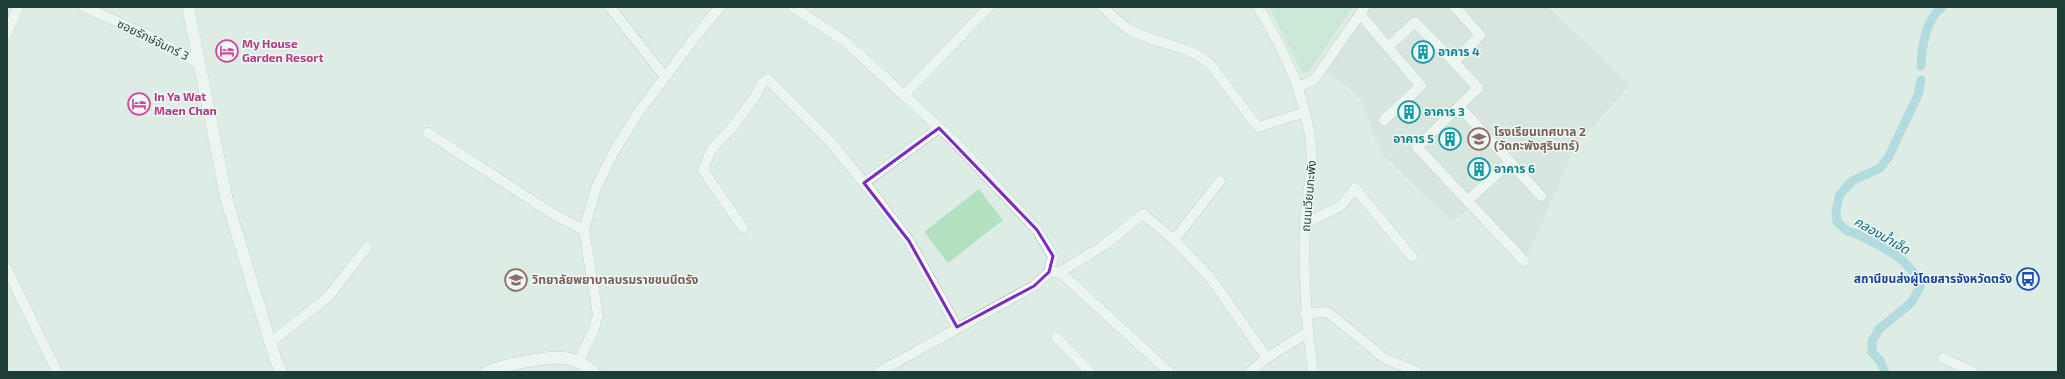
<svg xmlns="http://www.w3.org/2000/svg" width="2065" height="379" viewBox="0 0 2065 379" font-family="'Exo 2','Noto Sans Thai',sans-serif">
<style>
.built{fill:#ccdbd5}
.green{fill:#b4e0c2}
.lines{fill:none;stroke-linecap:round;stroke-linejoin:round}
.canal{stroke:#7fc6d8;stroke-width:9}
.street-casing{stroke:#a1b4ae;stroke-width:11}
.secondary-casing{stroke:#9cb8af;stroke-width:13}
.street{stroke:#fff;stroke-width:10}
.secondary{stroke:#fff;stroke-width:12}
.marked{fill:none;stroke:#7b2cbf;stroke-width:3;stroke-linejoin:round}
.labels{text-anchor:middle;stroke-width:3;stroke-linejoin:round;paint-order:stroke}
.street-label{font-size:12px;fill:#1e3d36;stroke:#eff8f4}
.hotel-label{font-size:12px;font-weight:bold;fill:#b23c85;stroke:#eff8f4;text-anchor:start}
.culture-label{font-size:12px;font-weight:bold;fill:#0d838f;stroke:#eff8f4;text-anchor:start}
.education-label{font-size:12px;font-weight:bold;fill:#785e54;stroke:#eff8f4;text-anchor:start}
.transit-label{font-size:12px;font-weight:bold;fill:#164399;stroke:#eff8f4;text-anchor:end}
.water-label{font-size:13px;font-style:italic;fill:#12677f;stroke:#eff8f4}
</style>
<rect width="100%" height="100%" fill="#deece6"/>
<path class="built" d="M1369,7H1548L1630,85L1576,145L1523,266L1467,210L1453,222L1384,156L1373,133L1363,103L1349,88L1325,72Z"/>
<g class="green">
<path d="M1269,7H1353L1308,73L1302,72Z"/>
<path d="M979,189L1003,220L948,263L924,232Z"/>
</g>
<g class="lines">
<g class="canal">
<path d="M1921,66C1922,46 1925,21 1942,7"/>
<path d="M1885,372L1880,361L1872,352V342L1879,329L1911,303L1920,287C1911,257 1881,247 1855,233L1847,231L1837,222L1836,210L1840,194L1852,181L1880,168L1888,158L1918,95L1921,80"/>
</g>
<g class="street-casing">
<g id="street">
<path d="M84,7L145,34L200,64"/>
<path d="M610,7L665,77"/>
<path d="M793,7L846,42L956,143L1037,230L1053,256L1049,272L1034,286L879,372"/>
<path d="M1103,7C1112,16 1121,25 1132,31C1157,44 1188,45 1210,64L1258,127L1305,112"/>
<path d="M1258,7C1281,45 1301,85 1309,130C1316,161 1307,192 1305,223C1303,274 1306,322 1313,372"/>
<path d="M1455,7L1480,35L1454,62L1478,88L1417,147L1524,261"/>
<path d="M1360,14L1421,86L1384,120"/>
<path d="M7,34L18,7"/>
<path d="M1388,47L1415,22L1454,62"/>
<path d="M1298,87L1314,80L1365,7"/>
<path d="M904,95L989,7"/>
<path d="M1460,107L1541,196"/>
<path d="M428,133L553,214L584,230"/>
<path d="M864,183L939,128"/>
<path d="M1467,201L1509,163"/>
<path d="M1305,223L1341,206L1355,188L1412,257"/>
<path d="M743,228L703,170L711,150L736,123L756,95L762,83L768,79L828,139L874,195L909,241L957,327"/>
<path d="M1174,240L1220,181"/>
<path d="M7,269L57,372"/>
<path d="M1049,272H1060L1103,246L1143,214L1174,240L1209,276L1267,358"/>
<path d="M1060,272L1169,372"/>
<path d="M1305,314L1324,312L1329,313L1384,358L1417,372"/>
<path d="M1056,337L1090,372"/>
<path d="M271,342L328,297L367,247"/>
<path d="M1943,358L1973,372"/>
<path d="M578,363L594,329L598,315L584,230L596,188L613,153L638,113L699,32L720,7"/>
<path d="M1250,372L1264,360L1308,332"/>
</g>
</g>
<g class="secondary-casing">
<g id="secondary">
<path d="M188,7L227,201L275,358L281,372"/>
<path d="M487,372C503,365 546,356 563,358C573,358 586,366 594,372"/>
</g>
</g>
<use href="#street" class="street"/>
<use href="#secondary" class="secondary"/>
</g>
<path d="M0 0H2065V379H0ZM939,128L1037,230L1053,256L1049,272L1034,286L957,327L909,241L864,183Z" fill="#deece6" fill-opacity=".55" fill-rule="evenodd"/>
<path class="marked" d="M939,128L1037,230L1053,256L1049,272L1034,286L957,327L909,241L864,183Z"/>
<defs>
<g id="hotel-ring" transform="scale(1.15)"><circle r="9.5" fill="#eff8f4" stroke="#d1479c" stroke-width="1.5"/><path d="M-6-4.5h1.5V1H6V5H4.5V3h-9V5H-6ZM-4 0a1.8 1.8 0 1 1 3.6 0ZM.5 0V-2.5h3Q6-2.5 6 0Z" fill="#d1479c"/></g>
<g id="building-ring" transform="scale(1.15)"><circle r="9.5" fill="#eff8f4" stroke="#0f9aa8" stroke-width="1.5"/><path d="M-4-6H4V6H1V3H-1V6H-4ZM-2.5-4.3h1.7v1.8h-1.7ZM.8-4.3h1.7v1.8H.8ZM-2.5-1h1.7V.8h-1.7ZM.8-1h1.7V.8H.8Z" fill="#0f9aa8"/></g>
<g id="school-ring" transform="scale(1.15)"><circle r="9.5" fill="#eff8f4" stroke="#8d6e63" stroke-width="1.5"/><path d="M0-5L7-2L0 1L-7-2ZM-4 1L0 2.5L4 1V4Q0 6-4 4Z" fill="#8d6e63"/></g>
<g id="bus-ring" transform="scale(1.15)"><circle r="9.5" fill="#eff8f4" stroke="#1a4fb4" stroke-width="1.5"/><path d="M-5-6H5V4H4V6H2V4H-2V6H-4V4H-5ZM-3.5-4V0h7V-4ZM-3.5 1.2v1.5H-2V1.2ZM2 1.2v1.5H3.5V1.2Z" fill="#1a4fb4"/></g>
<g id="university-ring" transform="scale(1.15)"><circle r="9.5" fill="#eff8f4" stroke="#8d6e63" stroke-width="1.5"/><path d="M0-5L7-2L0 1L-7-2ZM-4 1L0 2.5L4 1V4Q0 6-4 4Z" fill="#8d6e63"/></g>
</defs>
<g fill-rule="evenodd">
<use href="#hotel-ring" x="227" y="51"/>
<use href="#building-ring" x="1423" y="52"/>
<use href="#hotel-ring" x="139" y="104"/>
<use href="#building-ring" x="1409" y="112"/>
<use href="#building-ring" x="1450" y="139"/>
<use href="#school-ring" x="1479" y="139"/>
<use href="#building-ring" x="1479" y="169"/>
<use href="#bus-ring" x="2028" y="279"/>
<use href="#university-ring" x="516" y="280"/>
</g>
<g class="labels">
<g class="street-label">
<text transform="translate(153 40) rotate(26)" y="4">ซอยรักษ์จันทร์ 3</text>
<text transform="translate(1309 196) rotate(-85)" y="4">ถนนเวียนกะพัง</text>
</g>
<g class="hotel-label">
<text x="242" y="48">My House<tspan x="242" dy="14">Garden Resort</tspan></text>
<text x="154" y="101">In Ya Wat<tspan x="154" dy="14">Maen Chan</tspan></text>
</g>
<g class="culture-label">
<text x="1438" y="56">อาคาร 4</text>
<text x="1424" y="116">อาคาร 3</text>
<text x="1434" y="143" text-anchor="end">อาคาร 5</text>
<text x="1494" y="173">อาคาร 6</text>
</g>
<g class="education-label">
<text x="1494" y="136">โรงเรียนเทศบาล 2<tspan x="1494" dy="14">(วัดกะพังสุรินทร์)</tspan></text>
<text x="532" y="284">วิทยาลัยพยาบาลบรมราชชนนีตรัง</text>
</g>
<g class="transit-label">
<text x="2012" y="283">สถานีขนส่งผู้โดยสารจังหวัดตรัง</text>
</g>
<g class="water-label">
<text transform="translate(1882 235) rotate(30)" y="5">คลองน้ำเจ็ด</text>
</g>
</g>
<rect width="2065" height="379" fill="none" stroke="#1e3d36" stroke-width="16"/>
</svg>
